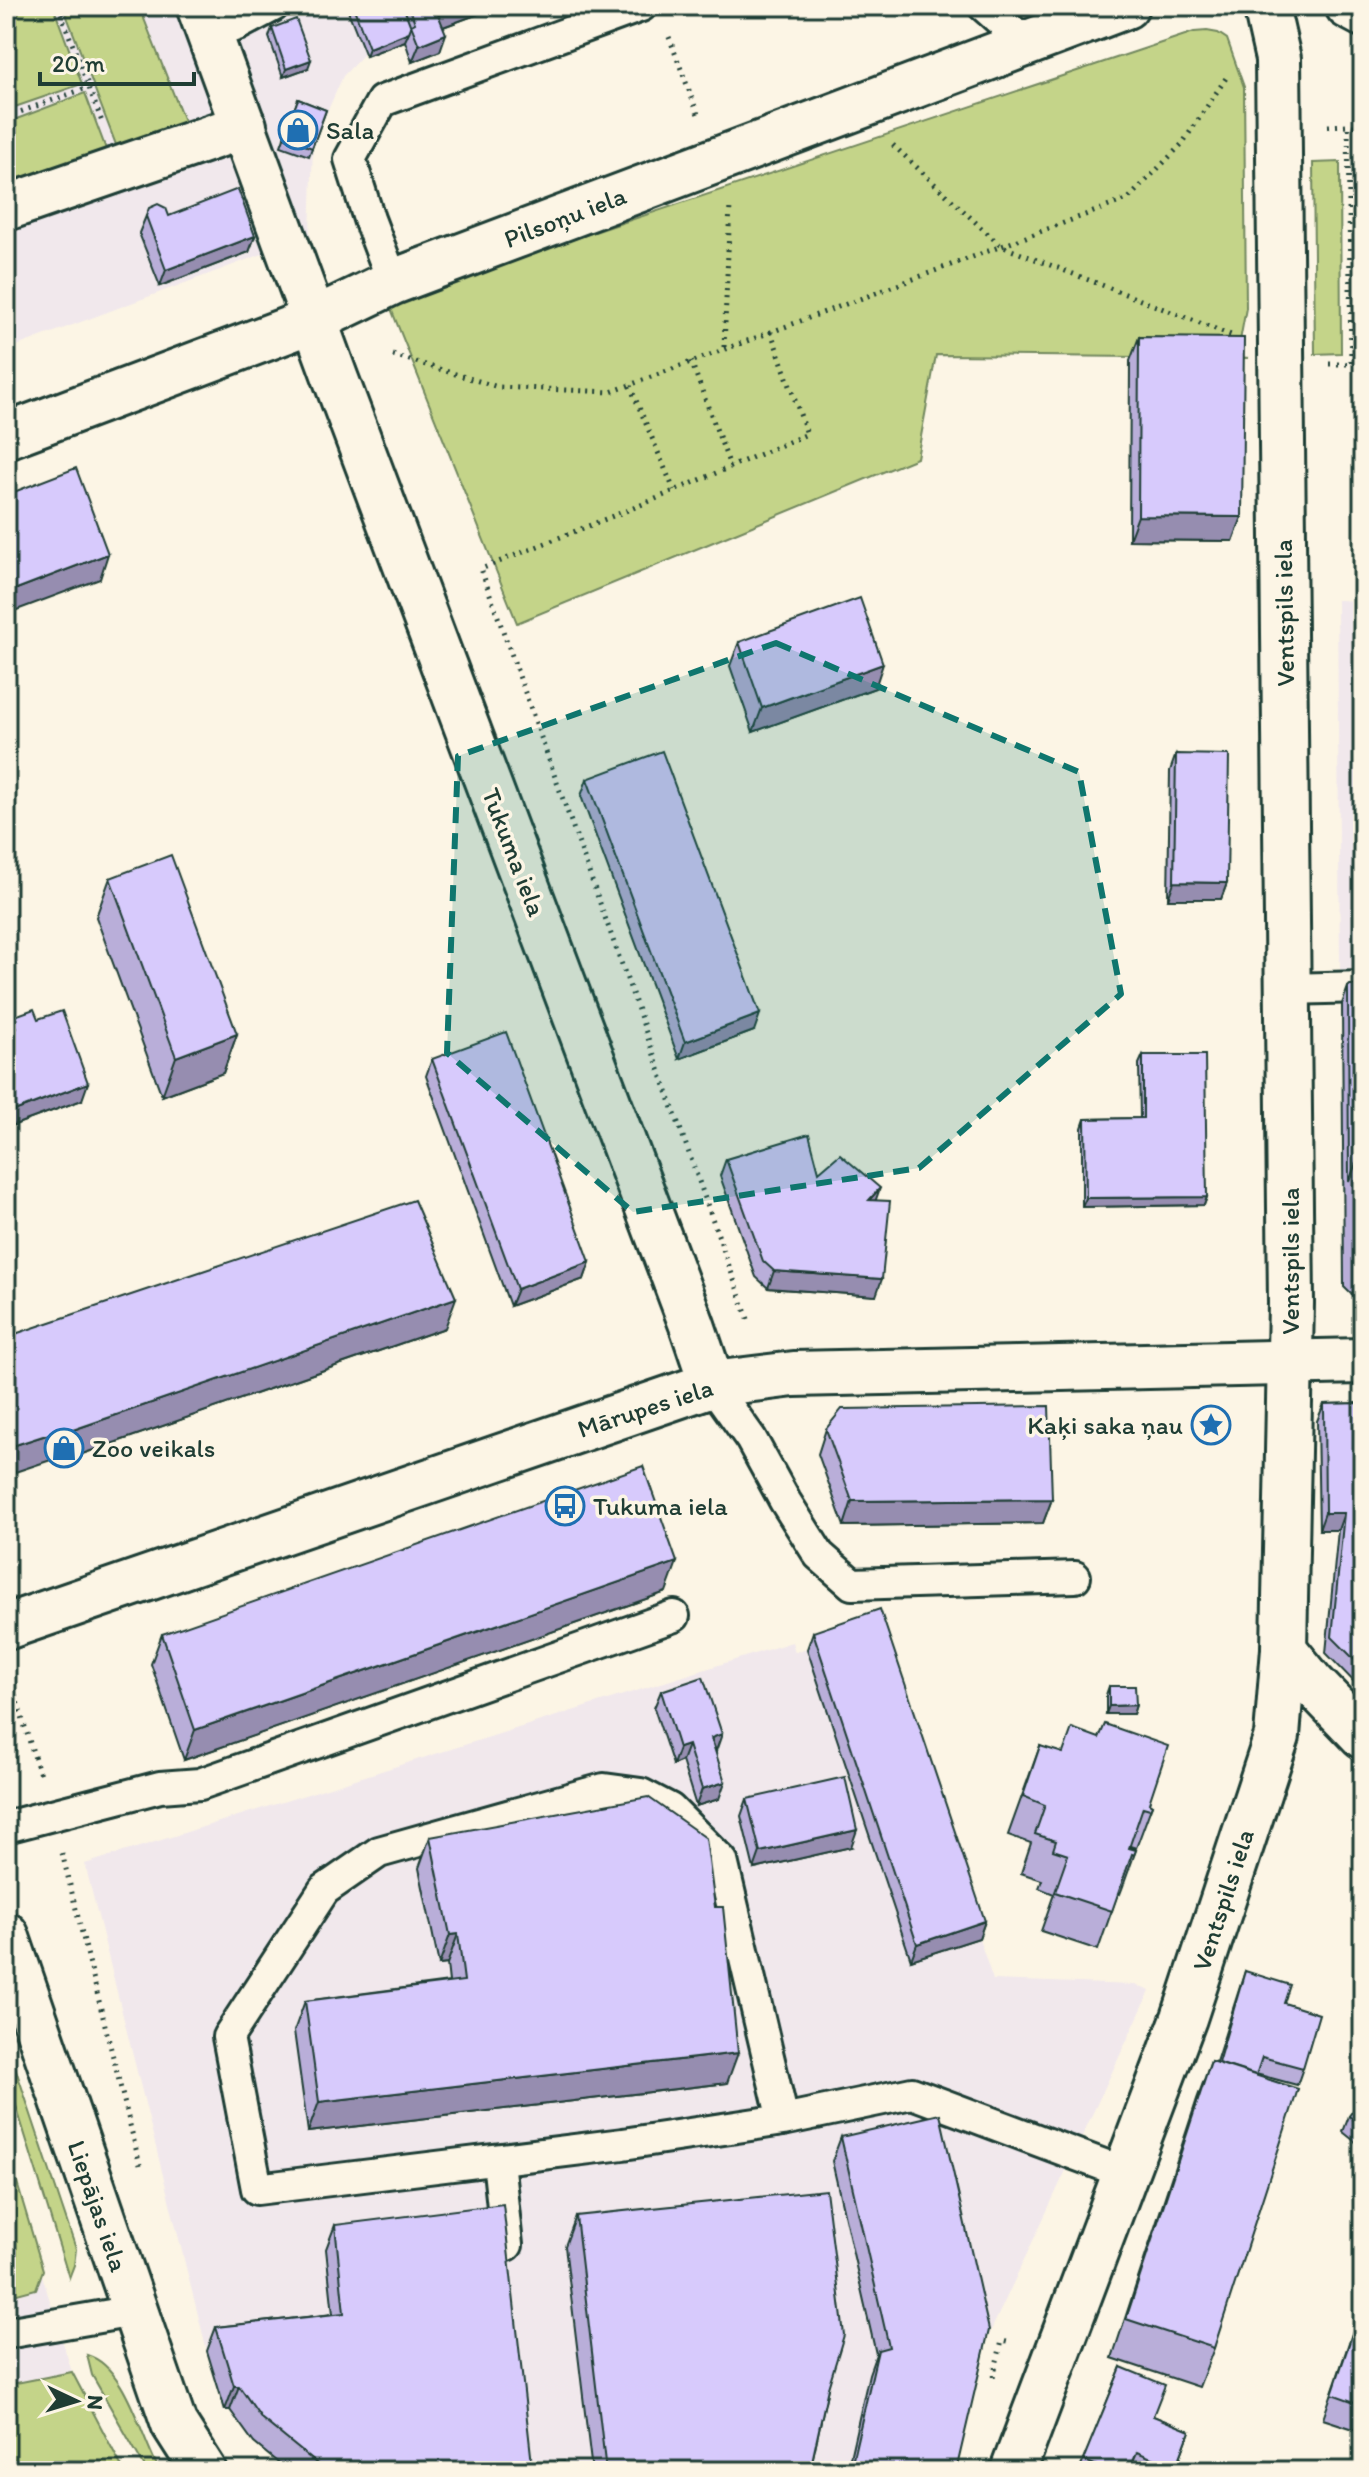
<svg xmlns="http://www.w3.org/2000/svg" width="1369" height="2477" viewBox="0 0 1369 2477" font-family="Itim,sans-serif">
<style>
.built{fill:#f1e8ec}
.green{fill:#c4d489;stroke:#72885e;stroke-width:2}
.lines{fill:none;stroke-linecap:round;stroke-linejoin:round}
.service-casing{stroke:#1f3d34;stroke-width:36}
.minor-casing{stroke:#1f3d34;stroke-width:50}
.tertiary-casing{stroke:#1f3d34;stroke-width:50}
.path{stroke:#1f3d34;stroke-width:5;stroke-dasharray:2 6;stroke-linecap:butt}
.service{stroke:#fcf5e5;stroke-width:30}
.minor{stroke:#fcf5e5;stroke-width:44}
.tertiary{stroke:#fcf5e5;stroke-width:44}
.wall{fill:#b9aed9;stroke:#1f3d34;stroke-width:2}
.shaded-wall{fill:#968db0;stroke:#1f3d34;stroke-width:2}
.building{fill:#d7cafc;stroke:#1f3d34;stroke-width:2}
.marked{fill:#0f766e;fill-opacity:0.2;stroke:#0f766e;stroke-width:6;stroke-dasharray:16 10;stroke-linejoin:round}
.labels{text-anchor:middle;stroke-width:7;stroke-linejoin:round;paint-order:stroke}
.poi-label{font-size:26px;fill:#1f3d34;stroke:#fcf5e5;text-anchor:start}
.street-label{font-size:26px;fill:#1f3d34;stroke:#fcf5e5}
</style>
<rect width="100%" height="100%" fill="#fcf5e5"/>
<filter id="ink" filterUnits="userSpaceOnUse"><feTurbulence type="fractalNoise" baseFrequency=".0125" numOctaves="2"/><feDisplacementMap in="SourceGraphic" scale="16" xChannelSelector="R" yChannelSelector="G"/><feConvolveMatrix kernelMatrix="1 2 1 2 8 2 1 2 1" color-interpolation-filters="sRGB"/></filter>
<g filter="url(#ink)">
<g class="built">
<path d="M6,6H500L366,56L364,54L343,76L313,144L310,236L6,350Z"/>
<path d="M1337,600L1363,601V969L1340,970Z"/>
<path d="M874,1626L993,1980L1135,1985L1150,1991L980,2354L953,2471H288L254,2443L230,2410H225L207,2351L85,1864L792,1642L795,1652Z"/>
<path d="M6,2159L72,2372L6,2386Z"/>
</g>
<g class="green">
<path d="M6,6H53L82,84L6,110Z"/>
<path d="M63,6H139L186,126L118,150Z"/>
<path d="M1207,31L1218,33L1227,39L1244,87L1246,308L1237,357L1249,358L936,355L917,458L517,623L388,301L1194,32Z"/>
<path d="M85,93L107,152L9,186L6,178V123Z"/>
<path d="M1340,162L1341,353L1315,354L1313,163Z"/>
<path d="M1363,170V362H1362L1357,202L1359,177Z"/>
<path d="M6,2040L76,2249L74,2265L69,2278L6,2073Z"/>
<path d="M6,2146L43,2270L36,2289L6,2297Z"/>
<path d="M87,2355C126,2366 141,2438 160,2471H147L92,2375Z"/>
<path d="M72,2372L124,2471H6V2385Z"/>
</g>
<g class="lines">
<g class="service-casing">
<g id="service">
<path d="M984,6L1027,44"/>
<path d="M210,34L237,25L273,6"/>
<path d="M393,282L369,219L350,159L382,101L641,6"/>
<path d="M1288,989L1363,987"/>
<path d="M712,1384L751,1439L785,1501L819,1555L852,1584L1075,1577"/>
<path d="M6,1827L160,1787L200,1784L674,1616"/>
<path d="M783,2120L722,1861L670,1809L641,1794L604,1789L379,1852L324,1890L228,2037L257,2189L623,2144L783,2120L912,2093L1125,2173"/>
<path d="M498,2160L507,2245"/>
<path d="M6,2333L134,2311"/>
</g>
</g>
<g class="minor-casing">
<g id="minor">
<path d="M199,6L335,377L692,1325L712,1384"/>
<path d="M1348,6L1363,14"/>
<path d="M6,208L244,126"/>
<path d="M6,436L314,320L393,282L1126,6"/>
<path d="M1284,1649L1311,1682L1363,1736"/>
<path d="M6,1935L174,2424L204,2471"/>
<path d="M1013,2471L1184,2018L1277,1736L1284,1649L1291,1303L1278,59L1266,6"/>
</g>
</g>
<g class="tertiary-casing">
<path id="tertiary" d="M6,1627L712,1384L794,1374L1363,1361"/>
</g>
<g class="path">
<path d="M58,6L102,122"/>
<path d="M669,37L699,117"/>
<path d="M6,117L89,87"/>
<path d="M1328,126L1348,125L1363,128"/>
<path d="M893,145L1001,246L1231,335"/>
<path d="M724,347L730,205"/>
<path d="M393,355L498,387L611,392L771,332"/>
<path d="M691,361L730,466"/>
<path d="M1329,364H1351L1348,125"/>
<path d="M630,386L674,490"/>
<path d="M748,1319L481,569L653,500L807,434L771,332L1128,199L1182,144L1228,75"/>
<path d="M15,1695L41,1778"/>
<path d="M62,1853L140,2165"/>
<path d="M993,2377L1002,2341L1011,2343"/>
</g>
<use href="#service" class="service"/>
<use href="#minor" class="minor"/>
<use href="#tertiary" class="tertiary"/>
</g>
<g class="wall">
<path d="M346,6H500L443,27L440,51L412,62L405,41L366,56Z"/>
<path d="M272,28L308,68L283,77L269,37Z"/>
<path d="M298,99L326,110L309,156L281,146Z"/>
<path d="M146,216H169L255,236L249,252L160,286L139,233Z"/>
<path d="M1139,337L1242,517L1233,541L1129,540L1130,361Z"/>
<path d="M739,642L875,688L753,732L730,666Z"/>
<path d="M1176,754L1227,883L1221,899H1168L1170,771Z"/>
<path d="M587,779L754,1031L679,1059L581,796Z"/>
<path d="M110,878L237,1034L223,1073L162,1096L96,917Z"/>
<path d="M1363,985V1295H1352L1344,1287L1342,1004L1348,987Z"/>
<path d="M12,1017L38,1019L82,1100L6,1128V1032Z"/>
<path d="M1143,1055L1207,1197L1204,1205L1082,1207V1128L1085,1119L1140,1118L1139,1064Z"/>
<path d="M432,1059L590,1262L584,1279L510,1306L426,1076Z"/>
<path d="M726,1159L819,1172L875,1200L876,1296L768,1288L756,1277L720,1176Z"/>
<path d="M445,1328L56,1463L6,1337Z"/>
<path d="M1363,1403V1691L1326,1653L1338,1530H1319L1317,1421L1324,1404Z"/>
<path d="M826,1429L1052,1499L1043,1523L844,1526L818,1454Z"/>
<path d="M666,1592L184,1760L151,1664L162,1634Z"/>
<path d="M813,1632L985,1921L979,1938L911,1960L807,1649Z"/>
<path d="M1109,1686L1136,1705L1133,1714H1106V1695Z"/>
<path d="M661,1691L716,1751L719,1799L696,1806L682,1761L673,1765L654,1708Z"/>
<path d="M1040,1746L1152,1805L1136,1848L1130,1846L1129,1848L1136,1850L1122,1889L1120,1894L1118,1893L1098,1950L1041,1931L1054,1894L1039,1888L1042,1880L1021,1873L1031,1843L1008,1835Z"/>
<path d="M747,1799L851,1847L754,1869L741,1816Z"/>
<path d="M430,1837L727,2083L308,2132L294,2031L305,2001L449,1982L447,1964L439,1965L419,1868Z"/>
<path d="M1245,1971L1284,2003L1303,2068L1297,2085L1256,2074L1214,2348L1199,2387L1112,2358L1197,2099L1211,2061L1216,2062Z"/>
<path d="M1363,2098V2148L1343,2132L1349,2116Z"/>
<path d="M841,2137L956,2471H847L869,2374L876,2354L832,2161Z"/>
<path d="M576,2216L828,2388L810,2471H592L565,2246Z"/>
<path d="M335,2225L532,2464L563,2471H288L254,2443L230,2410H225L207,2351L216,2327L333,2314L326,2249Z"/>
<path d="M1363,2301V2432L1323,2419Z"/>
<path d="M1121,2367L1153,2416L1190,2431L1175,2471H1159L1134,2461L1130,2471H1085L1080,2469Z"/>
</g>
<g class="shaded-wall">
<path d="M460,6H500L432,31L438,14Z"/>
<path d="M409,32L405,41L366,56L369,48Z"/>
<path d="M446,34L440,51L412,62L419,45Z"/>
<path d="M311,60L308,68L283,77L286,69Z"/>
<path d="M255,236L249,252L160,286L166,270Z"/>
<path d="M1138,516L1242,517L1233,541L1129,540Z"/>
<path d="M108,554L100,579L6,614V593Z"/>
<path d="M883,664L875,688L753,732L762,708Z"/>
<path d="M1174,882L1227,883L1221,899H1168Z"/>
<path d="M760,1014L754,1031L679,1059L685,1042Z"/>
<path d="M237,1034L223,1073L162,1096L176,1057Z"/>
<path d="M88,1083L82,1100L6,1128V1114Z"/>
<path d="M880,1188L874,1205L869,1200Z"/>
<path d="M1207,1197L1204,1205L1082,1207L1086,1198Z"/>
<path d="M590,1262L584,1279L510,1306L517,1289Z"/>
<path d="M1363,1264V1295H1352Z"/>
<path d="M774,1271L882,1279L876,1296L768,1288Z"/>
<path d="M456,1298L445,1328L56,1463L67,1432Z"/>
<path d="M65,1429L54,1459L6,1475V1448Z"/>
<path d="M1052,1499L1043,1523L844,1526L852,1501Z"/>
<path d="M1325,1513H1344L1338,1530H1319Z"/>
<path d="M677,1562L666,1592L184,1760L195,1730Z"/>
<path d="M1136,1705L1133,1714H1106L1109,1706Z"/>
<path d="M722,1734L716,1751L711,1738Z"/>
<path d="M688,1745L682,1761L673,1765L679,1748Z"/>
<path d="M725,1782L719,1799L696,1806L702,1789Z"/>
<path d="M857,1830L851,1847L754,1869L760,1852Z"/>
<path d="M985,1921L979,1938L911,1960L917,1944Z"/>
<path d="M458,1934L447,1964L439,1965L450,1935Z"/>
<path d="M738,2053L727,2083L308,2132L319,2102Z"/>
<path d="M234,2386H239L230,2410H225Z"/>
</g>
<g class="building">
<path d="M353,6H403L411,27L409,32L369,48Z"/>
<path d="M409,6H460L438,14L446,34L419,45L411,25L415,23Z"/>
<path d="M296,19L311,60L286,69L272,28Z"/>
<path d="M298,99L326,110L312,148L284,137Z"/>
<path d="M238,189L255,236L166,270L146,216L149,208L158,204L166,208L169,216Z"/>
<path d="M1139,337L1244,338L1242,517L1138,516Z"/>
<path d="M76,468L108,554L6,593V495Z"/>
<path d="M860,598L883,664L762,708L739,642Z"/>
<path d="M662,751L760,1014L685,1042L587,779Z"/>
<path d="M1176,754L1229,755L1227,883L1174,882Z"/>
<path d="M171,855L237,1034L176,1057L110,878Z"/>
<path d="M1350,985H1363V1160H1357L1349,1182L1348,987Z"/>
<path d="M34,1009L38,1019L62,1011L88,1083L6,1114V1032L17,1028L12,1017Z"/>
<path d="M506,1032L590,1262L517,1289L432,1059Z"/>
<path d="M1143,1055H1205L1207,1197L1086,1198L1085,1119L1143,1118Z"/>
<path d="M809,1134L819,1172L840,1154L880,1188L869,1200L890,1201L882,1279L774,1271L763,1261L726,1159Z"/>
<path d="M1357,1160H1363V1253L1358,1248Z"/>
<path d="M414,1200L456,1298L67,1432L65,1429L6,1448V1337Z"/>
<path d="M1363,1403V1668L1332,1637L1344,1513H1325L1324,1404Z"/>
<path d="M1049,1406L1052,1499L852,1501L826,1429L842,1409Z"/>
<path d="M643,1466L677,1562L195,1730L162,1634Z"/>
<path d="M880,1609L985,1921L917,1944L813,1632Z"/>
<path d="M703,1677L722,1734L711,1738L725,1782L702,1789L688,1745L679,1748L661,1691Z"/>
<path d="M1109,1686H1135L1136,1705L1109,1706Z"/>
<path d="M1105,1724L1168,1746L1149,1803L1152,1805L1150,1809L1143,1807L1129,1848L1136,1850L1134,1855L1132,1854L1112,1911L1055,1892L1068,1855L1053,1850L1056,1841L1035,1834L1045,1805L1023,1796L1040,1746L1063,1753L1072,1728L1099,1738Z"/>
<path d="M845,1777L857,1830L760,1852L747,1799Z"/>
<path d="M648,1797L706,1838L715,1907H723L738,2053L319,2102L305,2001L464,1981L458,1934L450,1935L430,1837Z"/>
<path d="M1245,1971L1290,1985L1284,2003L1319,2014L1303,2068L1262,2057L1256,2075L1218,2063Z"/>
<path d="M1211,2061L1298,2089L1214,2348L1126,2319Z"/>
<path d="M1363,2098V2126L1349,2116Z"/>
<path d="M940,2114L989,2330L956,2471H850L878,2350L889,2347L841,2137Z"/>
<path d="M826,2190L844,2335L828,2388L810,2471H606L576,2216Z"/>
<path d="M503,2204L532,2464L563,2461V2471H326L262,2419L239,2386H234L216,2327L344,2313L335,2225Z"/>
<path d="M1363,2303V2405L1332,2394Z"/>
<path d="M1121,2367L1165,2385L1153,2416L1190,2431L1176,2468L1137,2452L1129,2471H1109L1083,2460Z"/>
</g>
</g>
<path class="marked" d="M776,643L1079,772L1121,994L919,1168L633,1212L447,1053L458,756Z"/>
<defs>
<g id="shop-ring" transform="scale(2)"><circle r="9.5" fill="#fcf5e5" stroke="#1f6fb2" stroke-width="1.5"/><path d="M-5-2.5h2.3a2.7 3.5 0 0 1 5.4 0H5L5.5 6h-11ZM-1.5-2.5h3a1.5 2.3 0 0 0-3 0Z" fill="#1f6fb2"/></g>
<g id="sight-ring" transform="scale(2)"><circle r="9.5" fill="#fcf5e5" stroke="#1f6fb2" stroke-width="1.5"/><path d="M0-6L1.8-2.2L6-1.7L2.9 1.2L3.7 5.4L0 3.3L-3.7 5.4L-2.9 1.2L-6-1.7L-1.8-2.2Z" fill="#1f6fb2"/></g>
<g id="bus-ring" transform="scale(2)"><circle r="9.5" fill="#fcf5e5" stroke="#1f6fb2" stroke-width="1.5"/><path d="M-5-6H5V4H4V6H2V4H-2V6H-4V4H-5ZM-3.5-4V0h7V-4ZM-3.5 1.2v1.5H-2V1.2ZM2 1.2v1.5H3.5V1.2Z" fill="#1f6fb2"/></g>
</defs>
<g fill-rule="evenodd">
<use href="#shop-ring" x="298" y="130"/>
<use href="#sight-ring" x="1211" y="1425"/>
<use href="#shop-ring" x="64" y="1448"/>
<use href="#bus-ring" x="565" y="1506"/>
</g>
<g class="labels">
<g class="poi-label">
<text x="326" y="139">Sala</text>
<text x="1183" y="1434" text-anchor="end">Kaķi saka ņau</text>
<text x="92" y="1457">Zoo veikals</text>
<text x="593" y="1515">Tukuma iela</text>
</g>
<g class="street-label">
<text transform="translate(565 217) rotate(-21)" y="9">Pilsoņu iela</text>
<text transform="translate(1284 613) rotate(-91)" y="9">Ventspils iela</text>
<text transform="translate(514 852) rotate(69)" y="9">Tukuma iela</text>
<text transform="translate(1290 1261) rotate(-90)" y="9">Ventspils iela</text>
<text transform="translate(645 1408) rotate(-18)" y="9">Mārupes iela</text>
<text transform="translate(1223 1900) rotate(-72)" y="9">Ventspils iela</text>
<text transform="translate(98 2206) rotate(71)" y="9">Liepājas iela</text>
</g>
</g>
<rect width="1369" height="2477" fill="none" stroke="#fcf5e5" stroke-width="32"/>
<rect x="16" y="16" width="1337" height="2445" fill="none" stroke="#1f3d34" stroke-width="3" filter="url(#ink)"/>
<g transform="translate(76 2401) rotate(94)" stroke="#fcf5e5" stroke-width="6" paint-order="stroke">
<path d="M0-6L14 30L0 20L-14 30Z" fill="#1f3d34"/>
<text y="-12" font-size="22" font-weight="bold" text-anchor="middle" fill="#1f3d34">N</text>
</g>
<path d="M40 72v12h154v-12" fill="none" stroke="#1f3d34" stroke-width="4"/>
<text x="52" y="72" font-size="24" fill="#1f3d34" stroke="#fcf5e5" stroke-width="6" paint-order="stroke">20 m</text>
</svg>
